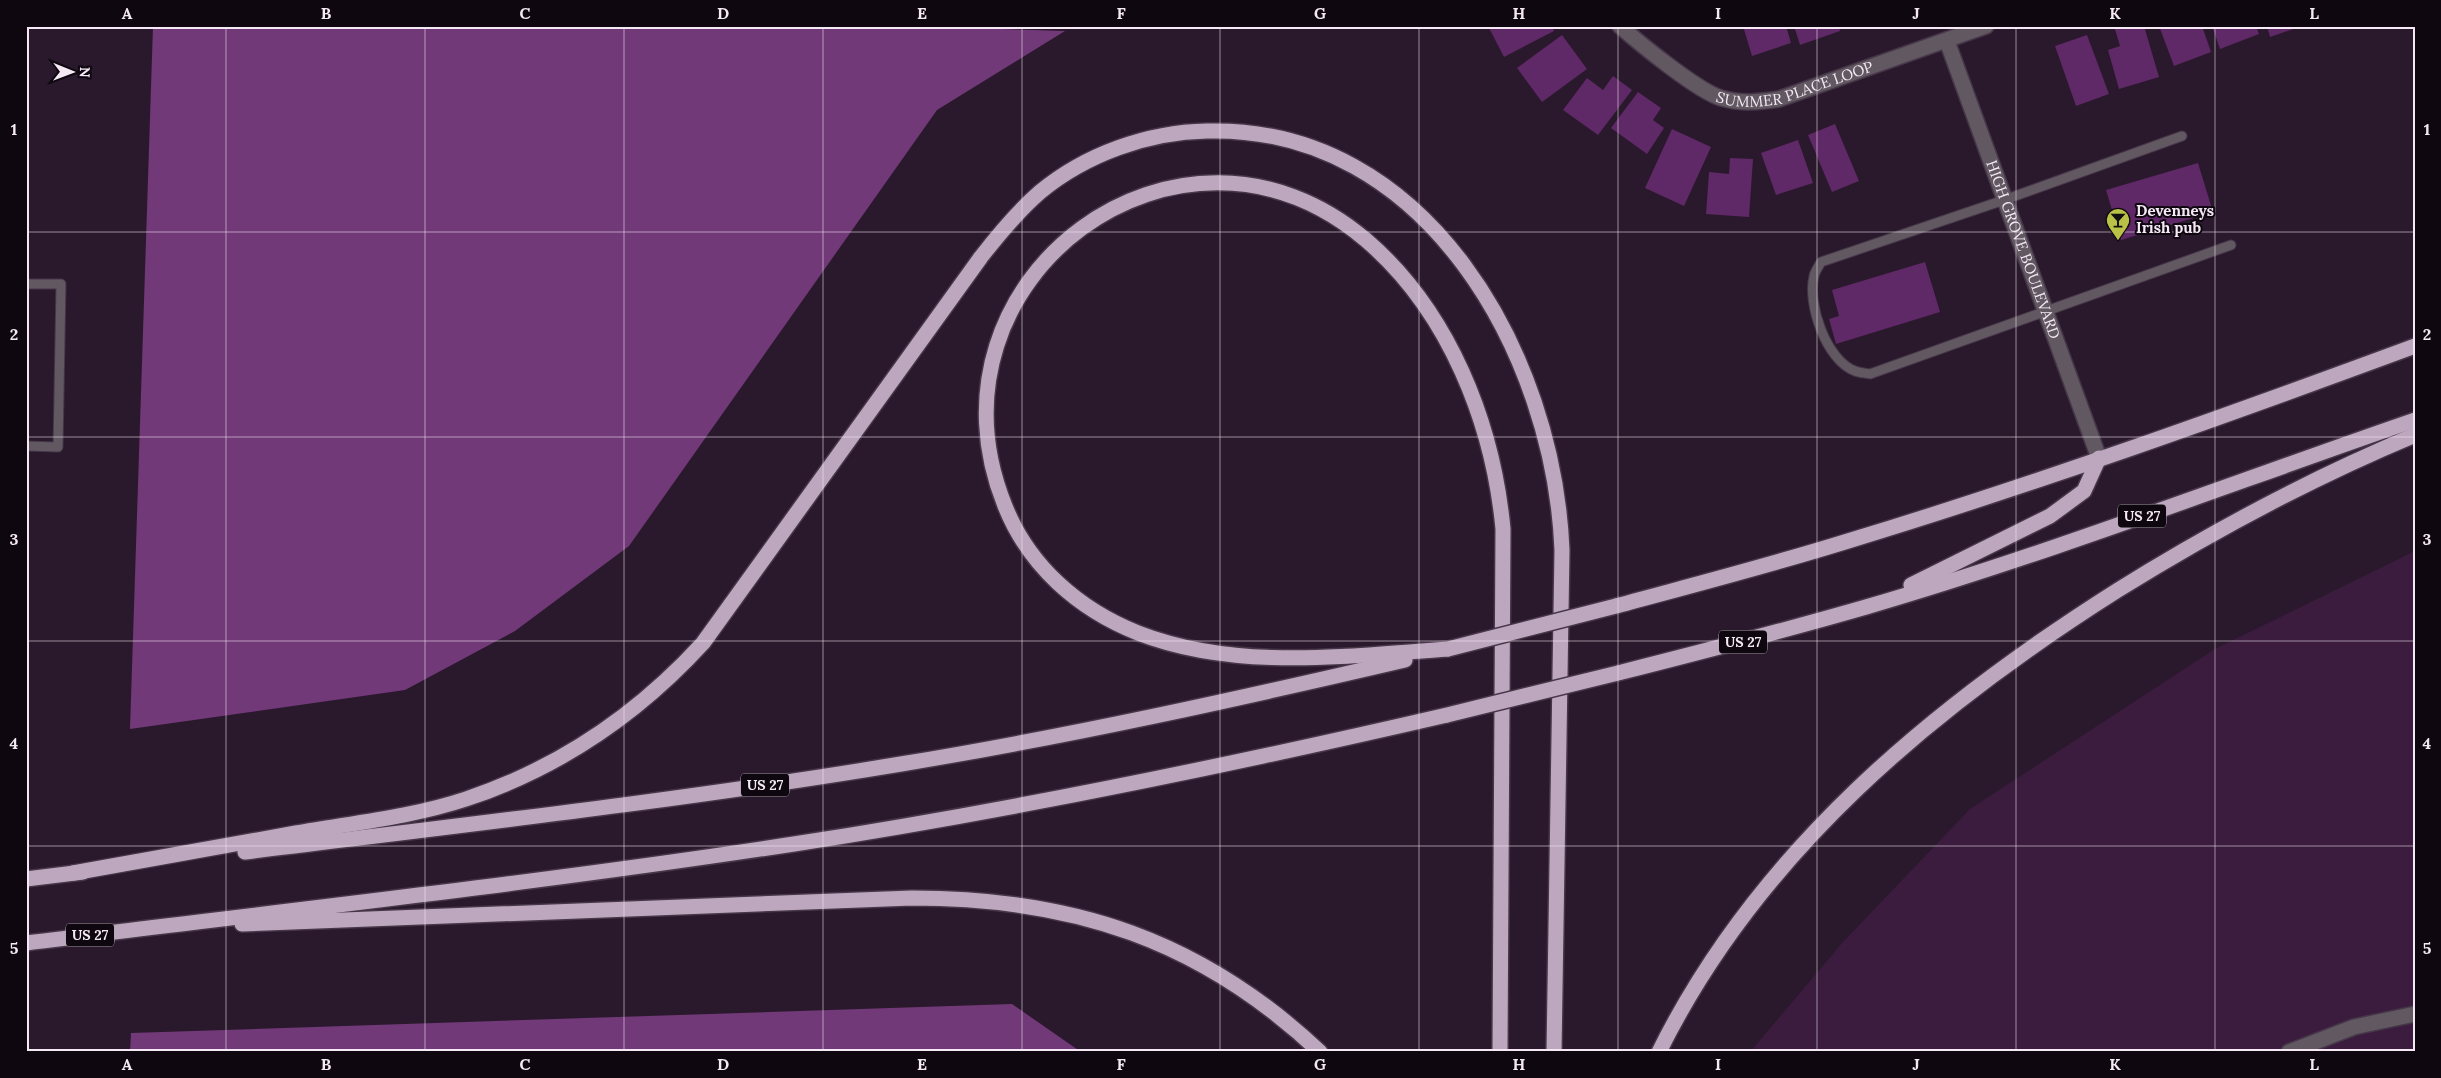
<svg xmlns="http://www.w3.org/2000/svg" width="2441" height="1078" viewBox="0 0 2441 1078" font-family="Lora,serif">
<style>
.green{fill:#3b1c3f}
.forest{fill:#713978}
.building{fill:#5f2866}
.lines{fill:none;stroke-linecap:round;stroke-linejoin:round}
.lane-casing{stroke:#463648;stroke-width:11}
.street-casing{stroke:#463648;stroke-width:18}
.highway-casing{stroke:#463648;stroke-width:18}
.lane{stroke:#615862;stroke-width:9}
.street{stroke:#615862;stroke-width:15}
.highway{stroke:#bda7bf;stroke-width:15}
.highway-bridge-casing{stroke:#463648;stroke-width:18;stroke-linecap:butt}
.highway-bridge{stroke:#bda7bf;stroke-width:15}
.grid{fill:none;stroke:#f5e9f6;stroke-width:1;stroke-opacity:0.55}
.labels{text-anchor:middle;stroke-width:4;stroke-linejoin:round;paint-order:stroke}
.shield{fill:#0e070f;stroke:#b0a5b1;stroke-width:1}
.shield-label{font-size:14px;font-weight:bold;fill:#f5e9f6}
.street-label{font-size:15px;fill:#f5e9f6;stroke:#0e070f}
.poi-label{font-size:15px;font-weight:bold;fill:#f5e9f6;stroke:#0e070f;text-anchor:start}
.neatline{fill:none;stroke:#f5e9f6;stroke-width:2}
.grid-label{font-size:16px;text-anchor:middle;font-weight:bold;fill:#f5e9f6}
</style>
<rect width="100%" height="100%" fill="#2a192c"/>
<path class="green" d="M2415,551V1052H1750L1843,942L1970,809L2215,649Z"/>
<g class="forest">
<path d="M153,26H913L1065,31L937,110L629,546L515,631L405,690L130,729Z"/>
<path d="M1012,1004L1081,1052H130L131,1033Z"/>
</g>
<g class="building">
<path d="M1488,26H1552L1554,31L1504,57Z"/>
<path d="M1743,26H1786L1791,43L1752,56Z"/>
<path d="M1794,26H1839L1840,31L1800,45Z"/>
<path d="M2114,26H2144L2159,77L2119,89L2108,50L2120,46Z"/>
<path d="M2159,26H2202L2211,52L2174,66Z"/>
<path d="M2212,26H2256L2259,34L2220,49Z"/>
<path d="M2267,26H2299V27L2270,37Z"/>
<path d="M1562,35L1587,69L1542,102L1517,68Z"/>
<path d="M2087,35L2109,94L2076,106L2055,46Z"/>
<path d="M1613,76L1632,90L1598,135L1563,110L1587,78L1603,90Z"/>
<path d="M1638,92L1661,108L1653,120L1664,128L1647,154L1611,128Z"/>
<path d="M1835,124L1859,181L1832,192L1808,135Z"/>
<path d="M1672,129L1711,147L1684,206L1645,188Z"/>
<path d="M1798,140L1813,183L1776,195L1761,153Z"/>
<path d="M1730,158L1753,159L1749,217L1706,214L1709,172L1729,174Z"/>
<path d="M2198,163L2213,212L2121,240L2106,190Z"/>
<path d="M1925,262L1940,312L1836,344L1829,319L1839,316L1832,290Z"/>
</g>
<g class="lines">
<g class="lane-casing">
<g id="lane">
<path d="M2182,136L2004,200L1821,262C1819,266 1815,271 1814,276C1807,304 1826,360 1855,371C1860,373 1866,373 1870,374L2231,245"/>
<path d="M26,284H61L58,447L26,446"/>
</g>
</g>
<g class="street-casing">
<g id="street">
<path id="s1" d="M1620,26C1640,44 1698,91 1721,98C1741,104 1759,102 1779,99L1986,26"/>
<path id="s2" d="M1947,41L2099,458"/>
<path d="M2289,1052L2354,1027L2415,1014"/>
</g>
</g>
<g class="highway-casing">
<g id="highway">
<path d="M1911,585L2050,516L2084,491L2099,458"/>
<path d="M1616,606C1693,585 1771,565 1848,541C2039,483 2228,415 2415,346"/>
<path d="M1448,649C1346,656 1236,671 1138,633C1078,609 1029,566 1005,506C913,278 1181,82 1366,240C1449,311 1493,423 1503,529L1500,1052"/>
<path d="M1618,673C1701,652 1783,631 1866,607C2051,553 2232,483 2415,420"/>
<path d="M245,852C464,825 684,800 901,764C1071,736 1238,699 1405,660"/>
<path d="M73,873C147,860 222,846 296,833C352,823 412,817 466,799C559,768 638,714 703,643L981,257C999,234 1018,211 1040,192C1086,154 1148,132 1207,131C1427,125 1554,355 1562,550L1554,1052"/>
<path d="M26,879L83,872"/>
<path d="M242,924L912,898C1073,898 1201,940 1320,1052"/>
<path d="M26,943C282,911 539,883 794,844C1014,810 1231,765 1447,715"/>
<path d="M1659,1052C1758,852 1933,707 2118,590C2213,531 2312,478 2415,435"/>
</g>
</g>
<use href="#lane" class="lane"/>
<use href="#street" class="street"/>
<use href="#highway" class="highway"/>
<g class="highway-bridge-casing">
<g id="highway-bridge">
<path d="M1448,649L1616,606"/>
<path d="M1447,715L1618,673"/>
</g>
</g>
<use href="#highway-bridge" class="highway-bridge"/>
</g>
<path class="grid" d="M226,26V1052M425,26V1052M624,26V1052M823,26V1052M1022,26V1052M1220,26V1052M1419,26V1052M1618,26V1052M1817,26V1052M2016,26V1052M2215,26V1052M26,232H2415M26,437H2415M26,641H2415M26,846H2415"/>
<defs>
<g id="bar-pin" transform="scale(1.25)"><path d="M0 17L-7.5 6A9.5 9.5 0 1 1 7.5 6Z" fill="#b9c146" stroke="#0e070f"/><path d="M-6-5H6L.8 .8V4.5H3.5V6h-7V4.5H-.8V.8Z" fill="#111"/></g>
</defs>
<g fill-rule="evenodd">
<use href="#bar-pin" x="2118" y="220"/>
</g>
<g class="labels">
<g class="shield">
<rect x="2118" y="504.5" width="48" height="23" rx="4"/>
<rect x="1719" y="630.5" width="48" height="23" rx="4"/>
<rect x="741" y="773.5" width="48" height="23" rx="4"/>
<rect x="66" y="923.5" width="48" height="23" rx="4"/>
</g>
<g class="shield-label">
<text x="2142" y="521">US 27</text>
<text x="1743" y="647">US 27</text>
<text x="765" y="790">US 27</text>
<text x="90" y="940">US 27</text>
</g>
<g class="street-label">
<text dy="5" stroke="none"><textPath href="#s1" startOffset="201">SUMMER PLACE LOOP</textPath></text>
<text dy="5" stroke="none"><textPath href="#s2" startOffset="222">HIGH GROVE BOULEVARD</textPath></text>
</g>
<g class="poi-label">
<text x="2136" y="216">Devenneys<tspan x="2136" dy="17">Irish pub</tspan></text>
</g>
</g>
<rect width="2441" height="1078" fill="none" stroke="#0e070f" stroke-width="55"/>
<g transform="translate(72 72) rotate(91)" stroke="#0e070f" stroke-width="4" paint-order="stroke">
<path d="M0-4L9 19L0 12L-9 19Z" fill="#f5e9f6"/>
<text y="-8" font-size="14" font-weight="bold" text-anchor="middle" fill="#f5e9f6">N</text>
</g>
<rect x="28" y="28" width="2386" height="1022" class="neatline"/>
<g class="grid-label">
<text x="127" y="19">A</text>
<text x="326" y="19">B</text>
<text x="525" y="19">C</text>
<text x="723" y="19">D</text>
<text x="922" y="19">E</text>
<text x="1121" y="19">F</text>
<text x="1320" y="19">G</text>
<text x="1519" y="19">H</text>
<text x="1718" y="19">I</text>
<text x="1916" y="19">J</text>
<text x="2115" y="19">K</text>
<text x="2314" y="19">L</text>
<text x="14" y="135">1</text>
<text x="2427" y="135">1</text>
<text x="14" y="340">2</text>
<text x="2427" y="340">2</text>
<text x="14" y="545">3</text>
<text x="2427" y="545">3</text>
<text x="14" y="749">4</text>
<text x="2427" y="749">4</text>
<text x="14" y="954">5</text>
<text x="2427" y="954">5</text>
<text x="127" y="1070">A</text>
<text x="326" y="1070">B</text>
<text x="525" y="1070">C</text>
<text x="723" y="1070">D</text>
<text x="922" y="1070">E</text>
<text x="1121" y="1070">F</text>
<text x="1320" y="1070">G</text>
<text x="1519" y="1070">H</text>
<text x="1718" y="1070">I</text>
<text x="1916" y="1070">J</text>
<text x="2115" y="1070">K</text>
<text x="2314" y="1070">L</text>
</g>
</svg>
